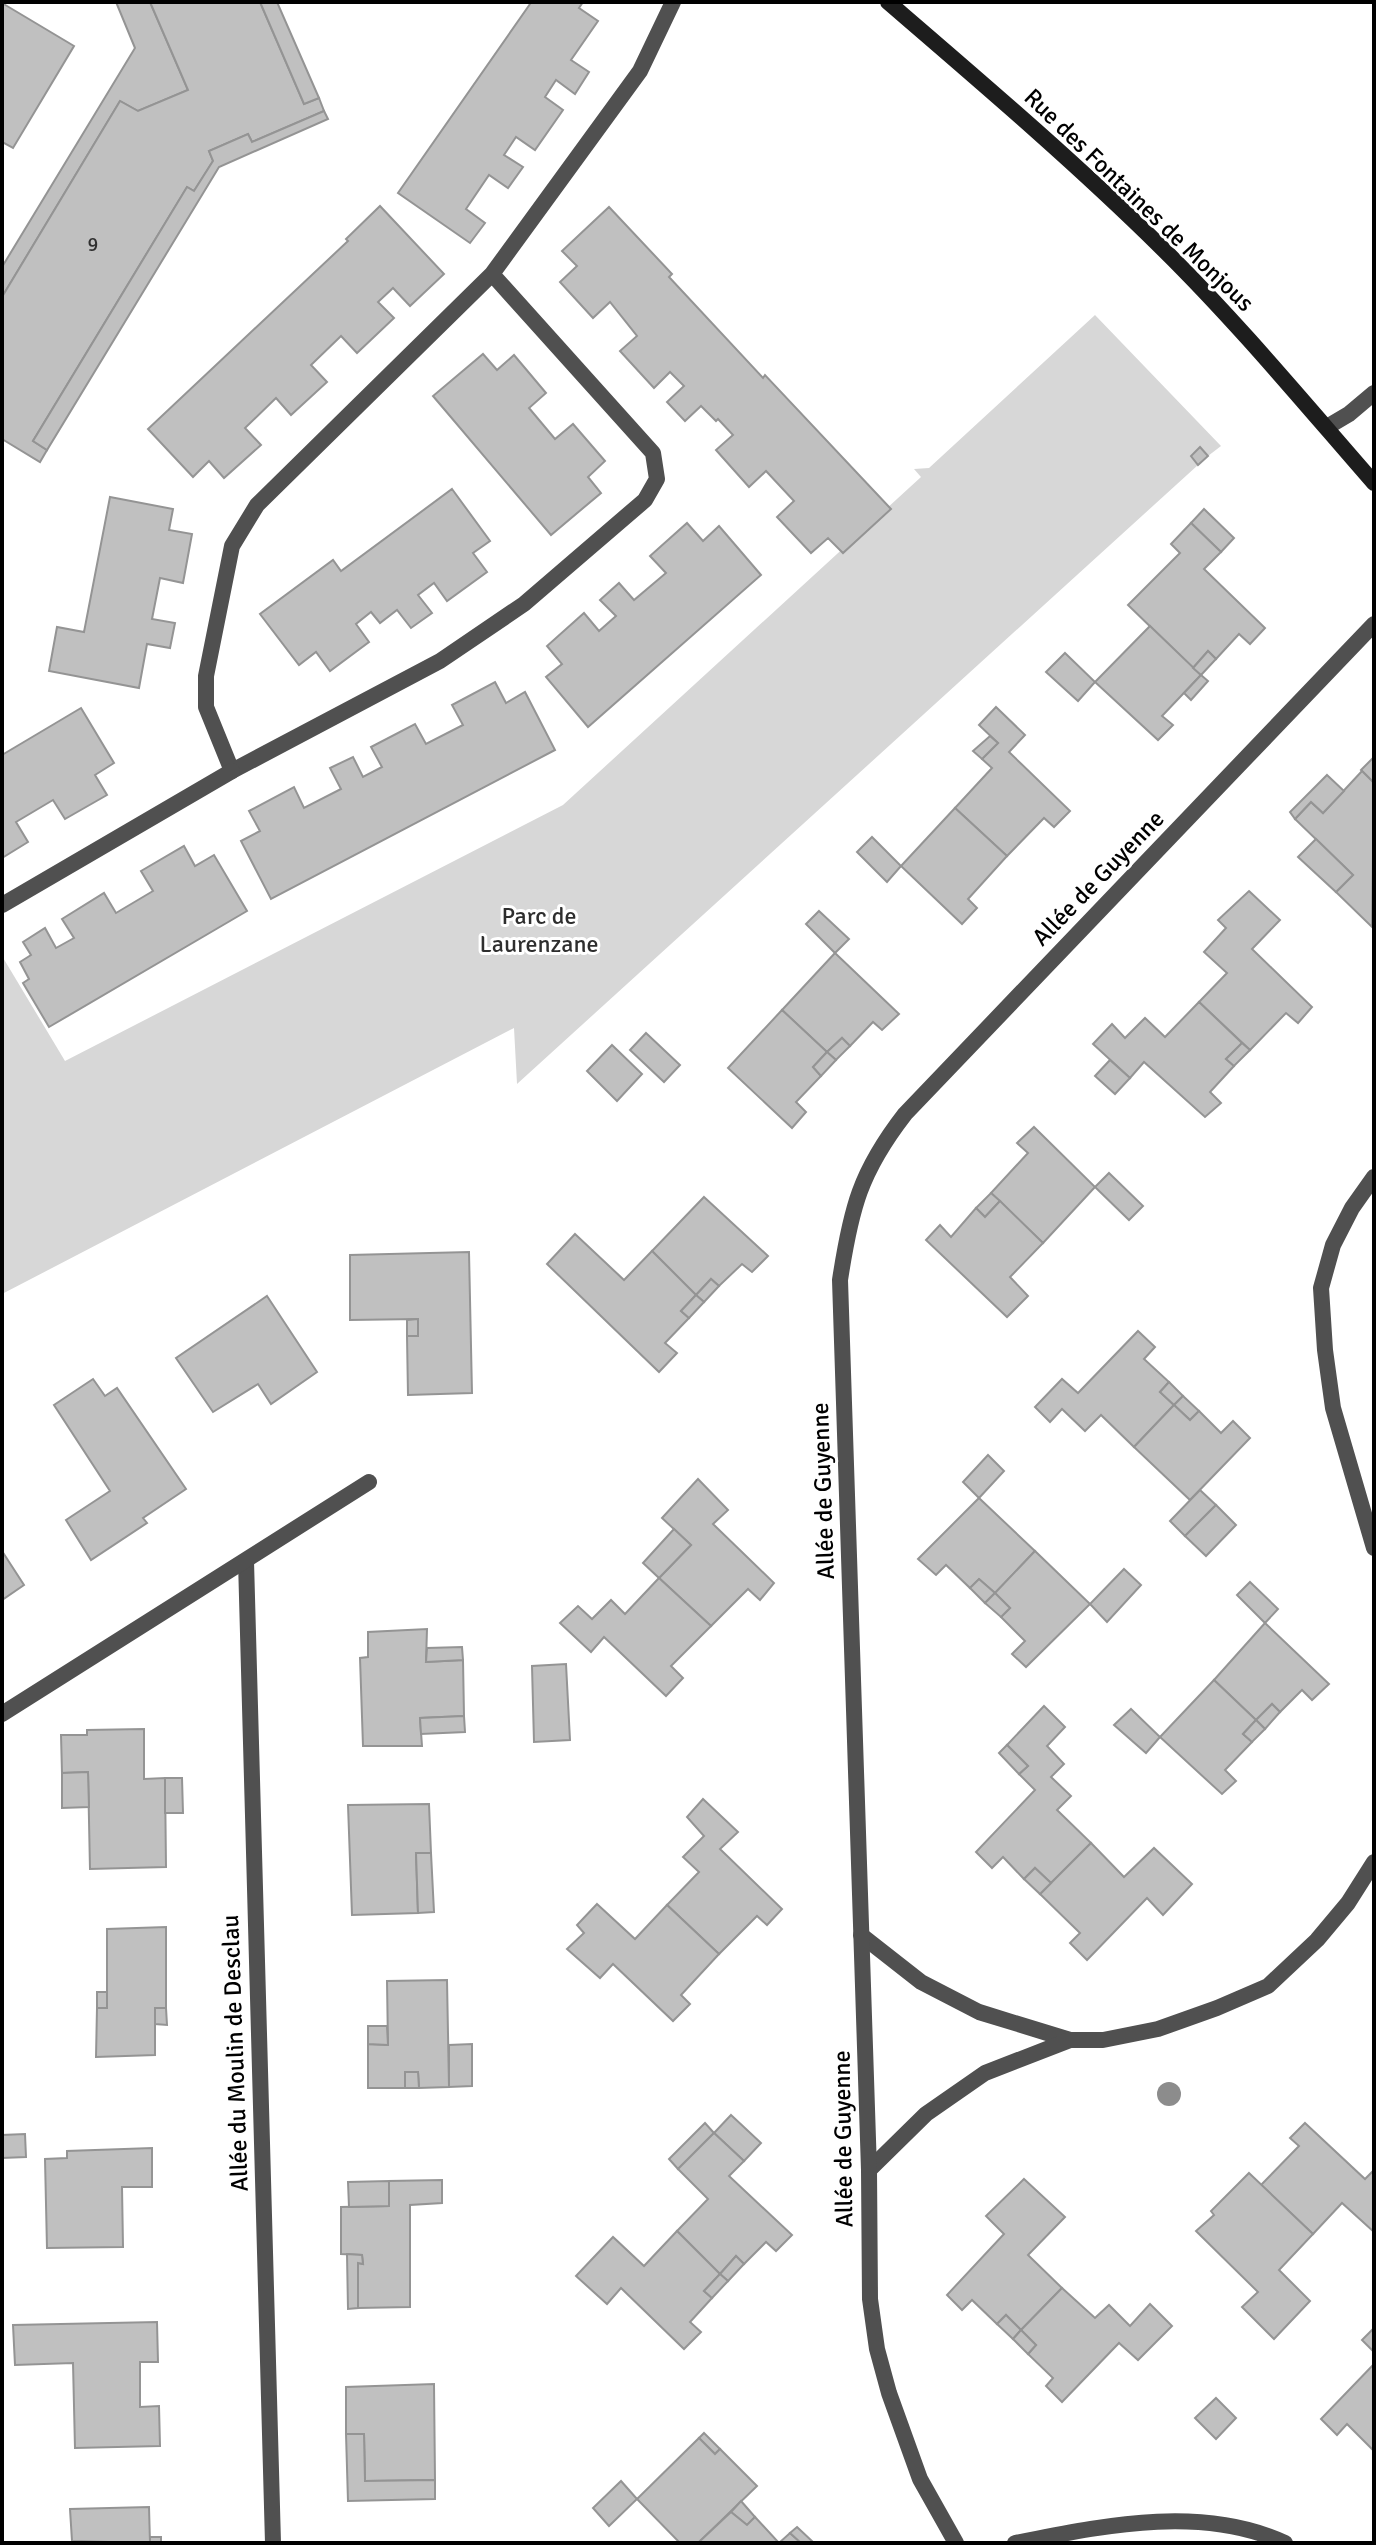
<svg xmlns="http://www.w3.org/2000/svg" width="1376" height="2545" viewBox="0 0 1376 2545" font-family="Signika,sans-serif">
<style>
.green{fill:#d7d7d7}
.building{fill:#c0c0c0;stroke:#949494;stroke-width:2}
.lines{fill:none;stroke-linecap:round;stroke-linejoin:round}
.street{stroke:#505050;stroke-width:16}
.secondary{stroke:#1d1d1d;stroke-width:16}
.tree{fill:#8c8c8c}
.labels{text-anchor:middle;stroke-width:6;stroke-linejoin:round;paint-order:stroke}
.number-label{font-size:20px;fill:#303030}
.street-label{font-size:24px;fill:#000;stroke:#fff}
.park-label{font-size:24px;fill:#2e2e2e;stroke:#fff}
</style>
<rect width="100%" height="100%" fill="#fff"/>
<path class="green" d="M1095,315L1221,446L1208,456L1200,447L1191,456L1198,465L517,1084L514,1028L2,1294V956L65,1061L563,805L921,477L914,469L929,468Z"/>
<g class="building">
<path d="M116,2H150L188,90L138,111L120,101L2,297V267L135,48Z"/>
<path d="M150,2H260L304,104L319,98L324,111L252,142L248,134L209,151L213,161L194,191L187,187L33,441L47,450L40,462L2,439V297L120,101L138,111L188,90Z"/>
<path d="M260,2H277L319,98L304,104Z"/>
<path d="M527,2H583L579,8L598,21L571,60L589,72L575,94L556,80L545,97L563,110L535,150L516,137L504,155L523,167L508,188L489,175L466,209L485,223L470,243L398,193L530,4Z"/>
<path d="M2,3L74,46L13,148L2,142Z"/>
<path d="M324,111L328,119L219,167L47,450L33,441L187,187L194,191L213,161L209,151L248,134L252,142Z"/>
<path d="M380,206L444,274L410,306L393,288L378,302L394,318L357,353L341,336L311,365L327,382L291,415L276,398L245,428L261,445L224,478L209,461L193,477L148,429L348,241L346,239Z"/>
<path d="M609,207L672,274L669,277L763,378L765,375L891,509L843,553L828,538L811,553L777,517L794,501L766,471L749,487L716,450L733,435L718,419L716,421L701,406L685,421L667,402L684,386L670,372L654,388L620,351L637,336L610,302L593,318L560,282L577,266L562,251Z"/>
<path d="M483,354L497,370L514,355L546,393L529,408L555,439L573,424L605,461L588,477L601,493L551,535L433,396Z"/>
<path d="M1200,447L1208,456L1198,465L1191,456Z"/>
<path d="M452,489L490,541L473,553L487,572L447,601L434,583L418,595L432,613L411,628L397,610L380,623L371,612L356,624L369,642L330,671L316,652L299,665L260,614L333,560L341,571Z"/>
<path d="M110,497L173,509L169,530L192,534L183,583L160,578L152,619L175,623L170,648L147,644L139,688L49,671L57,627L84,632Z"/>
<path d="M1204,509L1234,538L1221,552L1191,523Z"/>
<path d="M687,523L703,541L719,526L761,575L588,727L546,677L562,664L547,646L584,613L599,631L616,616L600,600L619,583L634,600L666,573L650,556Z"/>
<path d="M1191,523L1221,552L1204,569L1265,628L1250,644L1239,634L1216,659L1208,651L1193,668L1128,605L1180,553L1171,544Z"/>
<path d="M1150,626L1201,675L1162,716L1173,725L1158,740L1095,682Z"/>
<path d="M1208,651L1216,659L1201,675L1193,668Z"/>
<path d="M1065,653L1095,682L1078,701L1046,672Z"/>
<path d="M1201,675L1208,681L1191,700L1184,693Z"/>
<path d="M495,682L506,703L525,692L555,750L271,899L241,841L260,831L249,811L294,787L304,808L341,789L330,768L353,757L363,777L382,767L371,747L415,724L426,744L463,725L452,705Z"/>
<path d="M996,707L1025,735L1009,752L1070,811L1054,827L1044,818L1007,856L955,808L992,768L982,759L998,743L979,725Z"/>
<path d="M81,708L114,763L95,775L107,795L65,819L53,800L16,822L28,842L2,858V755Z"/>
<path d="M990,736L998,743L982,759L973,751Z"/>
<path d="M1374,757V783L1361,770Z"/>
<path d="M1362,771L1374,783L1372,927L1336,892L1353,875L1295,819L1311,802L1323,813Z"/>
<path d="M1327,775L1344,791L1323,813L1311,802L1295,819L1290,812Z"/>
<path d="M955,808L1007,856L968,899L977,908L962,924L901,866Z"/>
<path d="M872,837L901,866L887,882L857,852Z"/>
<path d="M1316,839L1353,875L1336,892L1298,857Z"/>
<path d="M184,846L195,866L214,855L247,911L49,1027L23,983L29,979L20,962L31,955L23,942L45,928L56,948L74,938L62,919L104,893L116,913L153,891L141,871Z"/>
<path d="M1249,891L1280,920L1252,949L1312,1007L1298,1023L1286,1013L1250,1050L1199,1002L1227,973L1204,952L1226,928L1218,920Z"/>
<path d="M819,911L849,939L835,953L806,924Z"/>
<path d="M835,953L899,1014L882,1030L873,1022L850,1046L842,1038L827,1052L782,1010Z"/>
<path d="M1199,1002L1242,1043L1226,1059L1234,1066L1210,1092L1221,1103L1205,1117L1144,1062L1130,1078L1093,1044L1112,1024L1125,1038L1145,1018L1165,1037Z"/>
<path d="M782,1010L827,1052L813,1067L821,1076L796,1102L806,1112L792,1128L728,1068Z"/>
<path d="M646,1033L680,1065L664,1082L630,1050Z"/>
<path d="M842,1038L850,1046L836,1060L827,1052Z"/>
<path d="M1242,1043L1250,1050L1234,1066L1226,1059Z"/>
<path d="M612,1045L642,1074L617,1101L587,1071Z"/>
<path d="M827,1052L836,1060L821,1076L813,1067Z"/>
<path d="M1110,1060L1130,1078L1115,1094L1095,1076Z"/>
<path d="M1034,1127L1095,1187L1043,1243L991,1193L1028,1153L1017,1143Z"/>
<path d="M1109,1173L1143,1206L1129,1220L1095,1187Z"/>
<path d="M991,1193L1000,1201L985,1217L976,1208Z"/>
<path d="M704,1197L768,1256L752,1272L742,1264L719,1286L711,1279L696,1295L652,1251Z"/>
<path d="M1000,1201L1043,1243L1010,1277L1028,1296L1007,1317L926,1240L940,1225L951,1237L976,1208L985,1217Z"/>
<path d="M575,1234L624,1280L652,1251L696,1295L681,1311L689,1318L665,1343L677,1353L659,1372L547,1264Z"/>
<path d="M469,1252L472,1393L408,1395L407,1336H418V1319L350,1320V1255Z"/>
<path d="M711,1279L719,1286L704,1302L696,1295Z"/>
<path d="M696,1295L704,1302L689,1318L681,1311Z"/>
<path d="M267,1296L317,1372L271,1404L258,1384L213,1412L176,1358Z"/>
<path d="M418,1319V1336H407V1320Z"/>
<path d="M1138,1331L1155,1347L1144,1359L1169,1382L1160,1392L1174,1405L1134,1447L1101,1415L1085,1431L1062,1409L1050,1422L1035,1407L1062,1379L1078,1393Z"/>
<path d="M93,1379L105,1396L117,1388L186,1489L143,1518L147,1523L91,1560L66,1520L110,1491L54,1405Z"/>
<path d="M1169,1382L1183,1396L1174,1405L1160,1392Z"/>
<path d="M1183,1396L1199,1411L1190,1420L1174,1405Z"/>
<path d="M1174,1405L1190,1420L1199,1411L1221,1433L1233,1421L1250,1438L1190,1500L1134,1447Z"/>
<path d="M988,1455L1004,1471L979,1498L963,1482Z"/>
<path d="M698,1479L728,1510L713,1524L774,1583L760,1600L748,1589L711,1626L659,1578L691,1545L662,1518Z"/>
<path d="M1200,1490L1216,1505L1185,1536L1170,1521Z"/>
<path d="M979,1498L1035,1551L995,1593L979,1579L970,1588L946,1565L936,1575L918,1559Z"/>
<path d="M1216,1505L1236,1525L1206,1556L1185,1536Z"/>
<path d="M674,1529L691,1545L659,1578L643,1563Z"/>
<path d="M2,1551L24,1585L2,1600Z"/>
<path d="M1035,1551L1090,1604L1026,1667L1012,1654L1025,1641L1001,1617L1010,1608L995,1593Z"/>
<path d="M1124,1569L1141,1585L1107,1622L1090,1604Z"/>
<path d="M659,1578L711,1626L671,1666L683,1678L666,1696L604,1637L591,1652L560,1623L578,1606L592,1619L611,1600L625,1614Z"/>
<path d="M979,1579L995,1593L985,1603L970,1588Z"/>
<path d="M1250,1582L1278,1609L1265,1623L1237,1595Z"/>
<path d="M995,1593L1010,1608L1001,1617L985,1603Z"/>
<path d="M1265,1623L1329,1684L1312,1700L1302,1690L1280,1712L1272,1704L1256,1720L1214,1680Z"/>
<path d="M427,1629L426,1662L463,1660L464,1716L420,1718L422,1746H363L360,1658L368,1657V1632Z"/>
<path d="M462,1647L463,1660L426,1662L427,1648Z"/>
<path d="M566,1664L570,1740L534,1742L532,1666Z"/>
<path d="M1214,1680L1256,1720L1243,1734L1252,1742L1225,1770L1236,1781L1222,1794L1160,1737Z"/>
<path d="M1272,1704L1280,1712L1265,1729L1256,1720Z"/>
<path d="M1044,1706L1065,1727L1047,1746L1064,1764L1051,1777L1071,1796L1057,1810L1091,1843L1051,1883L1035,1868L1024,1879L1003,1857L992,1868L976,1852L1035,1790L1019,1774L1028,1766L1007,1745Z"/>
<path d="M1131,1709L1160,1737L1146,1753L1114,1725Z"/>
<path d="M464,1716L465,1732L421,1734L420,1718Z"/>
<path d="M1256,1720L1265,1729L1252,1742L1243,1734Z"/>
<path d="M144,1729V1779L165,1778L166,1867L90,1869L88,1772L62,1773L61,1735H87V1730Z"/>
<path d="M1007,1745L1028,1766L1019,1774L999,1753Z"/>
<path d="M88,1772L89,1807L62,1808V1773Z"/>
<path d="M165,1778H182L183,1813H165Z"/>
<path d="M703,1799L738,1832L720,1849L782,1909L767,1925L757,1916L719,1954L667,1905L699,1872L683,1857L704,1836L687,1817Z"/>
<path d="M429,1804L431,1853H416L418,1913L352,1915L348,1805Z"/>
<path d="M1091,1843L1124,1877L1154,1848L1192,1884L1163,1915L1147,1898L1087,1960L1070,1943L1080,1933L1040,1894Z"/>
<path d="M416,1853H431L434,1912L418,1913Z"/>
<path d="M1035,1868L1051,1883L1040,1894L1024,1879Z"/>
<path d="M597,1904L635,1939L667,1905L719,1954L681,1995L690,2004L673,2021L613,1964L600,1978L567,1949L584,1933L577,1925Z"/>
<path d="M166,1927V2008H155V2055L96,2057L97,2008H107V1929Z"/>
<path d="M447,1980L449,2087L419,2088L418,2072H405V2088H368V2044L388,2045L387,1981Z"/>
<rect x="97" y="1992" width="10" height="16"/>
<path d="M155,2008H166L167,2025L155,2024Z"/>
<path d="M368,2026H387L388,2045L368,2044Z"/>
<path d="M472,2044V2086L449,2087V2045Z"/>
<path d="M405,2072H418L419,2088H405Z"/>
<path d="M731,2115L761,2143L744,2161L714,2133Z"/>
<path d="M705,2123L714,2133L678,2169L669,2159Z"/>
<path d="M1305,2123L1365,2179L1374,2170V2232L1342,2203L1313,2234L1261,2185L1299,2146L1290,2138Z"/>
<path d="M714,2133L744,2161L729,2176L792,2235L776,2251L766,2242L744,2264L736,2256L720,2274L677,2231L708,2199L678,2169Z"/>
<path d="M25,2134L26,2157L2,2158V2135Z"/>
<path d="M152,2148V2187H122L123,2247L47,2248L45,2159L67,2158V2151Z"/>
<path d="M1249,2173L1313,2234L1279,2270L1310,2301L1274,2339L1242,2307L1258,2292L1196,2231L1214,2215L1211,2211Z"/>
<path d="M1024,2179L1065,2217L1028,2255L1062,2288L1021,2330L1006,2315L997,2324L972,2300L962,2310L947,2295L1004,2234L986,2216Z"/>
<path d="M442,2180V2203L410,2205V2307L358,2308V2263L363,2264L362,2255L341,2254V2207L389,2206V2181Z"/>
<path d="M389,2181V2206L349,2207L348,2182Z"/>
<path d="M677,2231L720,2274L704,2291L712,2298L690,2322L701,2332L684,2349L621,2288L607,2304L576,2276L613,2237L644,2266Z"/>
<path d="M347,2254L362,2255L363,2264L358,2263V2308L348,2309Z"/>
<path d="M736,2256L744,2264L728,2281L720,2274Z"/>
<path d="M720,2274L728,2281L712,2298L704,2291Z"/>
<path d="M1062,2288L1095,2318L1109,2305L1130,2326L1150,2304L1172,2326L1138,2360L1119,2343L1062,2402L1046,2386L1053,2378L1028,2354L1036,2345L1021,2330Z"/>
<path d="M1006,2315L1021,2330L1013,2339L997,2324Z"/>
<path d="M157,2322L158,2362H140V2407L159,2406L160,2446L75,2448L73,2363L15,2365L13,2325Z"/>
<path d="M1374,2328V2352L1362,2340Z"/>
<path d="M1021,2330L1036,2345L1028,2354L1013,2339Z"/>
<path d="M1374,2364V2447L1372,2449L1347,2424L1337,2435L1321,2419Z"/>
<path d="M434,2384L435,2480L365,2481L364,2434H346V2387Z"/>
<path d="M1216,2398L1236,2418L1216,2439L1195,2418Z"/>
<path d="M704,2433L720,2449L715,2454L699,2438Z"/>
<path d="M346,2434H364L365,2481L435,2480V2499L348,2501Z"/>
<path d="M699,2438L715,2454L720,2449L757,2486L698,2543H680L637,2499Z"/>
<path d="M621,2481L637,2499L609,2526L593,2508Z"/>
<path d="M741,2501L755,2517L747,2525L731,2512Z"/>
<path d="M149,2507L150,2543L72,2541L70,2509Z"/>
<path d="M731,2512L747,2525L755,2517L779,2543L790,2533L801,2543H698Z"/>
<path d="M797,2527L813,2542L812,2543H801L790,2533Z"/>
<rect x="150" y="2537" width="11" height="6"/>
</g>
<g class="lines">
<g class="street">
<path d="M492,274L653,453L657,479L645,500L524,604L440,661L232,771L206,707V676L232,546L257,505L492,274L640,71L673,2"/>
<path d="M1327,427L1349,414L1374,393"/>
<path d="M2,905L232,771"/>
<path d="M1374,1177L1352,1208L1333,1245L1321,1288L1325,1350L1333,1408L1374,1548"/>
<path d="M246,1561L273,2543"/>
<path d="M2,1714L369,1482"/>
<path d="M861,1935L921,1982L979,2012L1070,2040"/>
<path d="M869,2170L926,2114L985,2073L1070,2040H1103L1158,2029L1217,2008L1268,1986L1317,1940L1348,1903L1374,1862"/>
<path d="M956,2543L920,2479L889,2393L877,2349L870,2299L869,2170L840,1280C851,1208 860,1172 905,1114L1374,624"/>
<path d="M1015,2543C1102,2526 1201,2504 1285,2543"/>
</g>
<path class="secondary" d="M888,2C981,82 1076,163 1163,249C1238,323 1305,404 1374,483"/>
</g>
<circle class="tree" cx="1169" cy="2094" r="12"/>
<g class="labels">
<g class="number-label">
<text x="93" y="251">9</text>
</g>
<g class="street-label">
<text transform="translate(1139 200) rotate(44)" y="8">Rue des Fontaines de Monjous</text>
<text transform="translate(1098 878) rotate(-46)" y="8">Allée de Guyenne</text>
<text transform="translate(823 1491) rotate(-92)" y="8">Allée de Guyenne</text>
<text transform="translate(235 2053) rotate(-92)" y="8">Allée du Moulin de Desclau</text>
<text transform="translate(843 2139) rotate(-91)" y="8">Allée de Guyenne</text>
</g>
<g class="park-label">
<text x="539" y="924">Parc de<tspan x="539" dy="28">Laurenzane</tspan></text>
</g>
</g>
<rect width="1376" height="2545" fill="none" stroke="#000000" stroke-width="8"/>
</svg>
